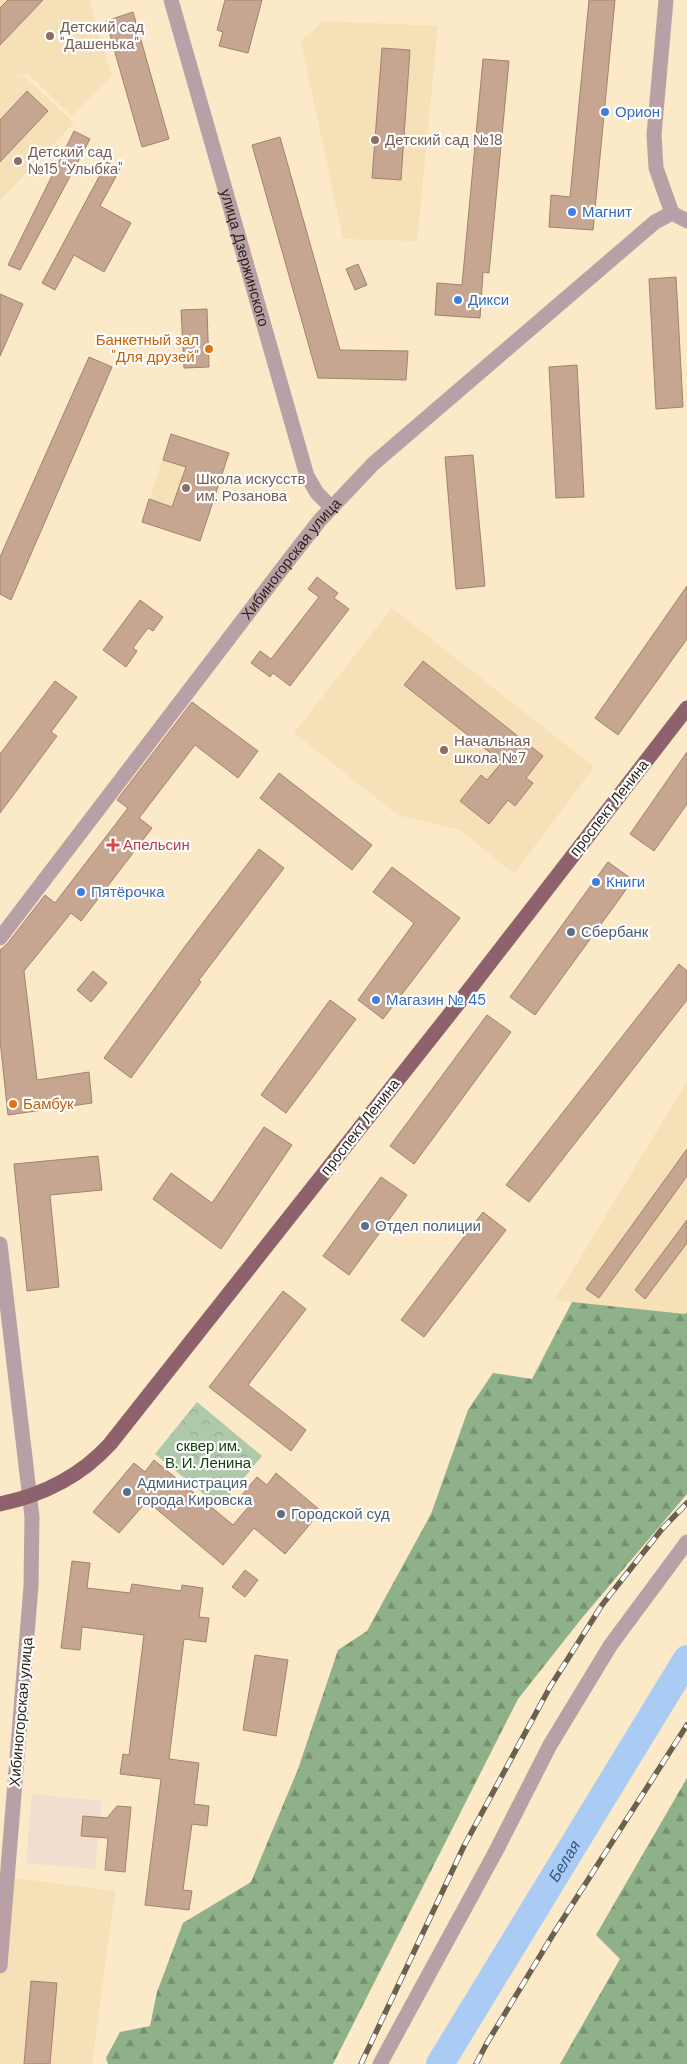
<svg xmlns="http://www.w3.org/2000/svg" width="687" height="2064" viewBox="0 0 687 2064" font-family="'DM Sans',sans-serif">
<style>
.commercial{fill:#f2ddcf}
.built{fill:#f6e0b7}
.forest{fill:url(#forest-firs)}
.park{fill:url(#park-crowns)}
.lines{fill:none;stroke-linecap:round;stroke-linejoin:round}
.river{stroke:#aaccf4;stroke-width:28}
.building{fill:#c6a591;stroke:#a2826f}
.minor{stroke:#b9a0a6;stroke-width:15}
.major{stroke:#8d626d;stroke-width:15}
.rail-casing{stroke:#6b614e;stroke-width:5.5}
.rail{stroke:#fff;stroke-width:4;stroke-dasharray:11;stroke-linecap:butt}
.education-dot{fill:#8d6e63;stroke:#fff;stroke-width:2}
.shop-dot{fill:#3f7fe0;stroke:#fff;stroke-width:2}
.food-dot{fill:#e8710a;stroke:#fff;stroke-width:2}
.health-dot{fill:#e0444e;stroke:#fff;stroke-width:2}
.service-dot{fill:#5c6f8a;stroke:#fff;stroke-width:2}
.labels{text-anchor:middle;stroke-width:4.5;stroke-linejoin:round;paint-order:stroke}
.education-label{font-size:15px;fill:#785e54;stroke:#fff;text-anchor:start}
.shop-label{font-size:15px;fill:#366cbe;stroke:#fff;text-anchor:start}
.street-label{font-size:15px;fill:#2c2519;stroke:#fff}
.food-label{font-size:15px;fill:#c56008;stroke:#fff;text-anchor:end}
.health-label{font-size:15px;fill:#be3a42;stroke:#fff;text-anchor:start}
.service-label{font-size:15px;fill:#4e5e75;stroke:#fff;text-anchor:start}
.park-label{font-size:15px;fill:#12410b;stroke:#fff}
.water-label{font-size:16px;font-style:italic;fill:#2b588b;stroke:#fff}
</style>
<defs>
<pattern id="forest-firs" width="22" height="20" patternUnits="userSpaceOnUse" patternTransform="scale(1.25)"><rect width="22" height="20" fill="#8fb18a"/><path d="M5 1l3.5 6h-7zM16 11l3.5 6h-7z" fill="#759070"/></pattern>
<pattern id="park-crowns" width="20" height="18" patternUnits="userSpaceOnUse" patternTransform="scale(1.25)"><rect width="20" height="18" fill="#aec9aa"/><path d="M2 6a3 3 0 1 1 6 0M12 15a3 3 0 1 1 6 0" fill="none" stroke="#96ac92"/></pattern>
</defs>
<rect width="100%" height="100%" fill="#fbe9c7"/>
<path class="commercial" d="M32,1794L102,1801L95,1869L26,1863Z"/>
<g class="built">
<path d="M0,0H89L112,76L72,116L27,73L0,80Z"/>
<path d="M323,21L438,26L417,241L343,239L301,41Z"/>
<path d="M23,75L74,123L0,200V80Z"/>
<path d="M171,434L229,453L200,541L142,522Z"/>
<path d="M392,608L594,767L514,874L460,830L398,815L294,733Z"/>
<path d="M687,1081V1312L685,1314L555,1300Z"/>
<path d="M0,1876L115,1891L92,2064H0Z"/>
</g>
<g class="forest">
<path d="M572,1302L685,1314L687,1312V1494L582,1618L518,1699L333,2064H108L106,2058L120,2032L150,2026L157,1992L183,1923L251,1882L298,1769L338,1650L367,1631L431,1514L468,1410L493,1373L532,1379Z"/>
<path d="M687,1778V2064H560L620,1959L596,1935Z"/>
</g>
<path class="park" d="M197,1402L262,1456L220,1507L155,1454Z"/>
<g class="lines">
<path class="river" id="s1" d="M440,2064L687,1659"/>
</g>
<g class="building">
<path d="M8,0H43L0,45V8Z"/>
<path d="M225,0H262L248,53L219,46L223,32L217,30Z"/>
<path d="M589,0H615L593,230L549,227L551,195L570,197Z"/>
<path d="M133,12L169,139L142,147L106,21Z"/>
<path d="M382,48L410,50L401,180L372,178Z"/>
<path d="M483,59L509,61L489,273L483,272L480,318L435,315L437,283L462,285Z"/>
<path d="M27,91L48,111L0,162V120Z"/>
<path d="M74,131L90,139L20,270L8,265Z"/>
<path d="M280,137L340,350L408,351L406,380L318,378L252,145Z"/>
<path d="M107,162L120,169L100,206L131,223L104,272L74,255L55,290L42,283Z"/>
<path d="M358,264L367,285L355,290L346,269Z"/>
<path d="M676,277L683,407L656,409L649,279Z"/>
<path d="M0,294L23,304L0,356Z"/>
<path d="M207,309L209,367L184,368L181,310Z"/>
<path d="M89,357L112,367L11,600L0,594V557Z"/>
<path d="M577,365L584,497L556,498L549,367Z"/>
<path d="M171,434L229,453L200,541L142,522L149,499L172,507L186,467L163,460Z"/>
<path d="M473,455L485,586L456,589L445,457Z"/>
<path d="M317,577L338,593L334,598L349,609L290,686L273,673L270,677L251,663L260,651L271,659L319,597L308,589Z"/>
<path d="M687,586V639L618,735L595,718Z"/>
<path d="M140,600L163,617L153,631L148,628L133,648L137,651L126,667L103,650Z"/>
<path d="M423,661L543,756L526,778L533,783L515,806L508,800L489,824L460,801L481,775L487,780L502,762L404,685Z"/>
<path d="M55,681L77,697L51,732L57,736L0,813V754Z"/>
<path d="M192,702L258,751L238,778L195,745L139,818L152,828L81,921L71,913L24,971L37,1080L89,1072L92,1103L8,1115L0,1040V950L7,944L45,895L55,903L128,808L117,800Z"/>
<path d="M687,752V804L654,851L630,834Z"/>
<path d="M279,773L372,845L352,870L260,798Z"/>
<path d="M259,849L284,868L199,980L201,982L131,1078L104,1058L186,945Z"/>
<path d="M608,862L633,880L535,1015L510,997Z"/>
<path d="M392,867L460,918L383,1019L358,1000L414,923L373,892Z"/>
<path d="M679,964L687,971V1000L529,1202L506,1185Z"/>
<path d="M93,971L107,983L91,1002L77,990Z"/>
<path d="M330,1000L356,1019L286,1113L261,1095Z"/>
<path d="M487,1015L511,1032L414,1164L390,1146Z"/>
<path d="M264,1127L292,1145L221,1249L153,1199L171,1173L212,1203Z"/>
<path d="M687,1149V1176L599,1298L586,1289Z"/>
<path d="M98,1156L102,1190L50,1195L59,1287L27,1291L14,1164Z"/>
<path d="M381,1177L407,1195L349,1275L323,1256Z"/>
<path d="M483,1212L506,1230L424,1337L401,1320Z"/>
<path d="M687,1220V1243L645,1299L635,1290Z"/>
<path d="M283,1291L306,1309L248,1385L306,1430L291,1451L209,1387Z"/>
<path d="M154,1460L233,1525L250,1505L240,1497L257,1477L267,1485L276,1473L321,1511L285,1554L254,1528L223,1565L147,1501L119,1533L93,1512L134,1463L145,1472Z"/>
<path d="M72,1561L90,1563L87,1588L130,1593L132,1584L181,1591L182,1585L203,1588L199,1617L209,1618L206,1642L184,1639L169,1759L199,1763L194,1804L209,1806L207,1826L192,1824L183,1890L192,1891L189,1910L145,1905L161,1779L120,1774L123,1754L129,1755L144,1635L82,1627L80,1650L61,1648Z"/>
<path d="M245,1570L258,1580L245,1597L232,1587Z"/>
<path d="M255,1655L288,1660L276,1736L243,1730Z"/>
<path d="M117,1806L131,1807L125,1872L105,1870L108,1838L81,1836L83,1816L107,1818Z"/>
<path d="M31,1981L57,1983L50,2064H24Z"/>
</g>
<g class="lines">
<g class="minor">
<path id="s2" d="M171,0L307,476L317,493L331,507"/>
<path d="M666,0L654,135L656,168L672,213"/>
<path id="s3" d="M0,938L291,557L320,520L373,464L655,222L672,213L687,221"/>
<path d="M0,1244L32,1517L31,1586L0,1966"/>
<path d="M380,2064L496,1851L550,1745L610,1646L687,1542"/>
</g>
<path class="major" d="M0,1504C43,1495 80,1477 110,1444L472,986L687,708"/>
<g class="rail-casing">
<g id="rail">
<path d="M361,2064L464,1846L550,1687L602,1605L662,1529L687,1503"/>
<path d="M476,2064L487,2043L554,1933L687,1725"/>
</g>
</g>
<use href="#rail" class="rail"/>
</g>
<g class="education-dot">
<circle cx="50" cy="36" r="5"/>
<circle cx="375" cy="140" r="5"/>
<circle cx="18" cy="161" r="5"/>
<circle cx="186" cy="488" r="5"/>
<circle cx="444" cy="750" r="5"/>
</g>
<g class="shop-dot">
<circle cx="605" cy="112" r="5"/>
<circle cx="572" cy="212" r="5"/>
<circle cx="458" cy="300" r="5"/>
<circle cx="596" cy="882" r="5"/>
<circle cx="81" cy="892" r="5"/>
<circle cx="376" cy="1000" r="5"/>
</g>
<g class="food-dot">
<circle cx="209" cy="349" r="5"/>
<circle cx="13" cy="1104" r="5"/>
</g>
<path class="health-dot" d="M110.5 837.5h5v5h5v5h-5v5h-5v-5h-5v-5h5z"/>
<g class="service-dot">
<circle cx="571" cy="932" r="5"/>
<circle cx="365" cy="1226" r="5"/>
<circle cx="127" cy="1492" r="5"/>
<circle cx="281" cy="1514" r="5"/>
</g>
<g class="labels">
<g class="education-label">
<text x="60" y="32">Детский сад<tspan x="60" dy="17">"Дашенька"</tspan></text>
<text x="385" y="145">Детский сад №18</text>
<text x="28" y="157">Детский сад<tspan x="28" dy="17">№15 "Улыбка"</tspan></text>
<text x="196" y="484">Школа искусств<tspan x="196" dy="17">им. Розанова</tspan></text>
<text x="454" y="746">Начальная<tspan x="454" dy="17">школа №7</tspan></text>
</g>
<g class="shop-label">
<text x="615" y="117">Орион</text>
<text x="582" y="217">Магнит</text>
<text x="468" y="305">Дикси</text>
<text x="606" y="887">Книги</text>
<text x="91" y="897">Пятёрочка</text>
<text x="386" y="1005">Магазин № 45</text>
</g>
<g class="street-label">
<text dy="5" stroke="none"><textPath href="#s2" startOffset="268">улица Дзержинского</textPath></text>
<text dy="5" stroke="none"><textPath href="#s3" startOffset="478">Хибиногорская улица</textPath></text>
<text transform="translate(609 808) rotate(-52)" y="5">проспект Ленина</text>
<text transform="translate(360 1127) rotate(-52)" y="5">проспект Ленина</text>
<text transform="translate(21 1712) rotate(-85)" y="5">Хибиногорская улица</text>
</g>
<g class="food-label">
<text x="199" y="345">Банкетный зал<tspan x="199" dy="17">"Для друзей"</tspan></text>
<text x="23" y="1109" text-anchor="start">Бамбук</text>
</g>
<g class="health-label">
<text x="123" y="850">Апельсин</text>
</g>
<g class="service-label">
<text x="581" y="937">Сбербанк</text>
<text x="375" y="1231">Отдел полиции</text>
<text x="137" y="1488">Администрация<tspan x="137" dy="17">города Кировска</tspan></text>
<text x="291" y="1519">Городской суд</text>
</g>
<g class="park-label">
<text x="208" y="1451">сквер им.<tspan x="208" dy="17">В. И. Ленина</tspan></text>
</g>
<g class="water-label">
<text dy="6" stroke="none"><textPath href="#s1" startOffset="238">Белая</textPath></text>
</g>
</g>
</svg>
